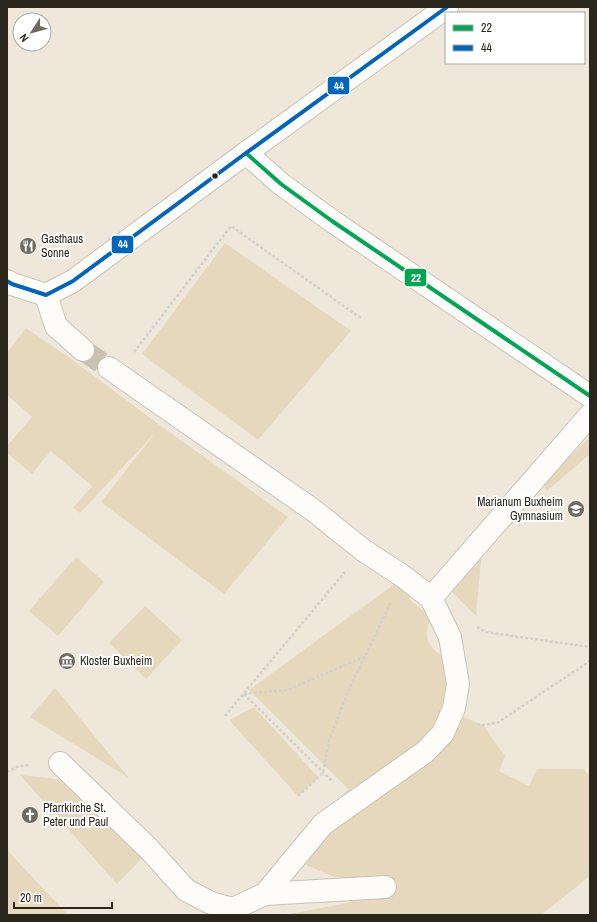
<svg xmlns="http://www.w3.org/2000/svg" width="597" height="922" viewBox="0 0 597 922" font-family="'Archivo Narrow',sans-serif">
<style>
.green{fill:#e6d8bc}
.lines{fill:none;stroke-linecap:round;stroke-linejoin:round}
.minor-tunnel{stroke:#c8c1b4;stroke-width:22;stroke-dasharray:22 11;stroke-linecap:butt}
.minor-casing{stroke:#c8c3b8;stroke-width:24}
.path{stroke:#d3d1cc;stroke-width:2.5;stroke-dasharray:3 2;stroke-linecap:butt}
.minor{stroke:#fdfcf9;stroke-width:22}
.bus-1-casing{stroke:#fff;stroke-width:7}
.bus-2-casing{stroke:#fff;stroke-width:7}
.bus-1{stroke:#00a651;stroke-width:4}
.bus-2{stroke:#0065bd;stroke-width:4}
.bus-dot{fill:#2b261c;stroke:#fff;stroke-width:1.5}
.labels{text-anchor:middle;stroke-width:4;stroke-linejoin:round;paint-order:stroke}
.poi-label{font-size:12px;fill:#2b261c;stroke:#fff;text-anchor:start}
.line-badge{stroke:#fff;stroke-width:1.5}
.badge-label{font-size:11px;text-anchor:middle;font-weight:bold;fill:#fff}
</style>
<rect width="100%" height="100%" fill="#efe8da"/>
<g class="green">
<path d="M225,243L351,331L258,440L142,354Z"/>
<path d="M26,328L74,361L161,426L288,517L224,594L101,502L155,433L80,513L73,508L92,486L51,451L32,474L7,453V446L32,417L7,395V353Z"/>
<path d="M590,437V454L547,491L543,483Z"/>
<path d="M483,539L476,616L444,584Z"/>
<path d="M76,557L104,582L58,636L29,611Z"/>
<path d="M404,577L415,585L409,599L432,618C431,621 427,626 427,630C424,644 438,654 448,660L456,714L483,725L505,756L499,771L529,786L537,769H583L590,776V876L541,915H284L347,903L384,887L332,876L296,861L348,789L249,690Z"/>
<path d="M145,606L182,640L146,679L109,643Z"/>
<path d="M55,688L129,778L30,717Z"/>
<path d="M254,707L318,777L298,796L229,720Z"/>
<path d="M20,775L77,781L146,854L117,884Z"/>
<path d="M7,850L68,915H7Z"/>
</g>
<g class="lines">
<path class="minor-tunnel" d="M83,350L109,368"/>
<g class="minor-casing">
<g id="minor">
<path d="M246,153L281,184L332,221L590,396"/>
<path d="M7,281L12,284L46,295L73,281L246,153L447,7"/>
<path d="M46,295L56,326L83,350"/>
<path d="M109,368L313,510L363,550L404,577L431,598L590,415"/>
<path d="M60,763L149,849L186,890L211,903L233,909L265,894L323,824L425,752L443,733L454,708L458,684L450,637L431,598"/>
<path d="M265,894L385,887"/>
</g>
</g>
<g class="path">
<path d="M134,352L231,226L362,319"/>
<path d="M477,627L485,632L590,647"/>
<path d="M244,694L333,782"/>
<path d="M244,694L287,690L364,657"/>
<path d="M225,716L345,572"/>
<path d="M477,724L483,725L497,723L590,661"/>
<path d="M7,772L19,766L31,765"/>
<path d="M298,796L323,773L329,740L350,687L391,602"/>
</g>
<use href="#minor" class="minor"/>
<g class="bus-1-casing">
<path id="bus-1" d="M246,153L281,184L332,221L590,396"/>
</g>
<g class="bus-2-casing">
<path id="bus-2" d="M7,281L12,284L46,295L73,281L246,153L447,7"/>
</g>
<use href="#bus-1" class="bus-1"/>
<use href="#bus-2" class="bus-2"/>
</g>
<defs>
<g id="restaurant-disc" transform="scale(0.9)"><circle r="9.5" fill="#706a5e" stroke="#fff"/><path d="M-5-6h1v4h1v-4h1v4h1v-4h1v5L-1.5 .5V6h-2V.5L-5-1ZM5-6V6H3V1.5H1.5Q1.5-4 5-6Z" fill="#fff"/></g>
<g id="school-disc" transform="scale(0.9)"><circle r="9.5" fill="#706a5e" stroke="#fff"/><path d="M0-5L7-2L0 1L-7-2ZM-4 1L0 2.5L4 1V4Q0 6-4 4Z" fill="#fff"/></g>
<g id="museum-disc" transform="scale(0.9)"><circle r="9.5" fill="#706a5e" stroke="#fff"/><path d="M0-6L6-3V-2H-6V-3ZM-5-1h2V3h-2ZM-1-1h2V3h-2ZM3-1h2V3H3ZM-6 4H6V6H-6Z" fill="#fff"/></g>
<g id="church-disc" transform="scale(0.9)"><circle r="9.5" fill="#706a5e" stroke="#fff"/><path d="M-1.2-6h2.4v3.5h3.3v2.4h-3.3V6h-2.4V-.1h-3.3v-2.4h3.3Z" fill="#fff"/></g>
</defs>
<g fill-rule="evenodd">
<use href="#restaurant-disc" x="28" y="246"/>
<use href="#school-disc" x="576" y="509"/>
<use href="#museum-disc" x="67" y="661"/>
<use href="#church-disc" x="30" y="815"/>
</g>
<circle class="bus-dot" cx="215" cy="176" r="3.5"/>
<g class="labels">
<g class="poi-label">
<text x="41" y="243">Gasthaus<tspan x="41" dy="14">Sonne</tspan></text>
<text x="563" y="506" text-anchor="end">Marianum Buxheim<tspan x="563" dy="14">Gymnasium</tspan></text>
<text x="80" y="665">Kloster Buxheim</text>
<text x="43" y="812">Pfarrkirche St.<tspan x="43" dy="14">Peter und Paul</tspan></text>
</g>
</g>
<g class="line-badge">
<rect x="327" y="76" width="23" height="19" rx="4" fill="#0065bd"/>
<rect x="111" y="235" width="23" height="19" rx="4" fill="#0065bd"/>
<rect x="404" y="268" width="23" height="19" rx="4" fill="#00a651"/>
</g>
<g class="badge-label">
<text x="339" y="90">44</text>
<text x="123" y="248">44</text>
<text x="416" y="282">22</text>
</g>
<rect width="597" height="922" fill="none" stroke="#2b261c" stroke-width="16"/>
<rect x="445" y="12" width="140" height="52" fill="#ffffff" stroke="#aaa8a4"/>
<rect x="453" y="25" width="20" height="6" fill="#00a651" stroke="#aaa8a4"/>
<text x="481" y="32" font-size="12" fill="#2b261c">22</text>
<rect x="453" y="45" width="20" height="6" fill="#0065bd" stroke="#aaa8a4"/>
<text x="481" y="52" font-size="12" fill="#2b261c">44</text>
<g transform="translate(32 32) rotate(234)"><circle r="19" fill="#ffffff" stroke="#aaa8a4"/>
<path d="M0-3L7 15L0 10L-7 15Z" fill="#706a5e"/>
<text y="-6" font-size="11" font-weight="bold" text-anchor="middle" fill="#2b261c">N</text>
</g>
<path d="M14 902v6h98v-6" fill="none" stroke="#2b261c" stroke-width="2"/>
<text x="20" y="902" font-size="12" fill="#2b261c" stroke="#ffffff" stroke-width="3" paint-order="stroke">20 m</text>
</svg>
